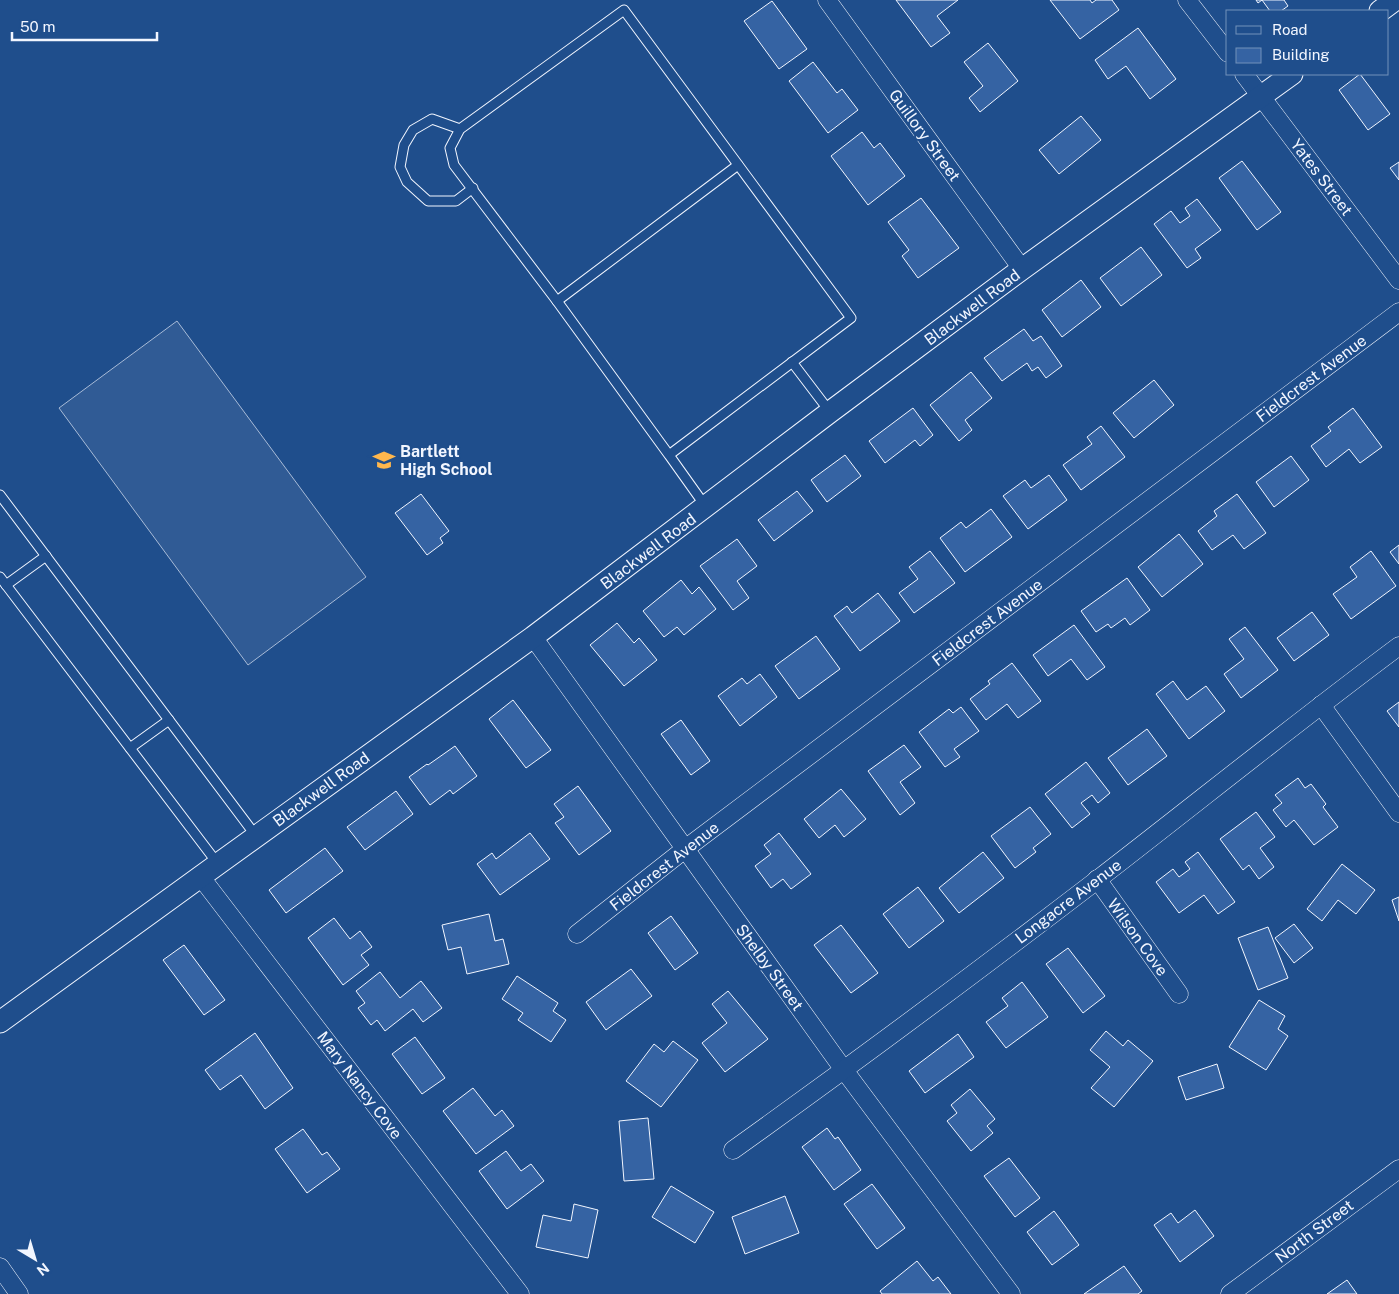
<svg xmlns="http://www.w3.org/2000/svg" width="1399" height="1294" viewBox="0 0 1399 1294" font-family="'Public Sans',sans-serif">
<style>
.built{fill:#305b95;stroke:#a8bbd7}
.building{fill:#3563a3;stroke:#f2f6ff}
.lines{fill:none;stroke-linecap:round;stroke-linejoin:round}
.service-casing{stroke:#f2f6ff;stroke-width:11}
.minor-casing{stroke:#f2f6ff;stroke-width:19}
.tertiary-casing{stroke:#f2f6ff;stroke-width:23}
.service{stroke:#1f4e8c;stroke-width:9}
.minor{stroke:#1f4e8c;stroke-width:18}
.tertiary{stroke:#1f4e8c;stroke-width:21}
.labels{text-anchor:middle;stroke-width:4;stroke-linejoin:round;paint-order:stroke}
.street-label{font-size:16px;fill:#f2f6ff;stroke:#1f4e8c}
.poi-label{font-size:16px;font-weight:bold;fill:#f2f6ff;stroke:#1f4e8c;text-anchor:start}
</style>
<rect width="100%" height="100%" fill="#1f4e8c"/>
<path class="built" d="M177,321L366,577L248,665L59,408Z"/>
<g class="building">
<path d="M896,0H958L937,16L950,33L931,47Z"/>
<path d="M1050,0H1090L1092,3L1096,0H1112L1119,10L1080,39Z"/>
<path d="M1256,0H1284L1288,6L1281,11H1270L1262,0L1258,3Z"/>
<path d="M772,1L807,49L779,69L744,21Z"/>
<path d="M1138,28L1176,79L1150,99L1126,66L1108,79L1095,60Z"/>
<path d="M988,43L1018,81L980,112L969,98L983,86L964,62Z"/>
<path d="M813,62L837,93L842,89L858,110L828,133L789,81Z"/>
<path d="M1360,74L1390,114L1368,130L1339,90Z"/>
<path d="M1081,116L1101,140L1059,174L1039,150Z"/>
<path d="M862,132L874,148L880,143L905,176L868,205L831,156Z"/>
<path d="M1242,161L1281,212L1257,230L1219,178Z"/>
<path d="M1399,162V180L1390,168Z"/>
<path d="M921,198L959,248L918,278L902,256L909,250L888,222Z"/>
<path d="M1197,199L1221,230L1195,249L1201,258L1187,268L1154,224L1171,211L1180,223L1190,216L1185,208Z"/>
<path d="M1141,247L1162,275L1121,306L1100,278Z"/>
<path d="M1081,280L1101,307L1062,337L1042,310Z"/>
<path d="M1024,329L1033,341L1041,336L1062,366L1046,378L1038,367L1032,371L1027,363L1002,381L984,358Z"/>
<path d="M971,372L992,398L965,420L972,430L959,441L930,405Z"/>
<path d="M1154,380L1174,405L1134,438L1113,413Z"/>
<path d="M913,408L933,435L920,446L915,440L885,463L869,441Z"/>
<path d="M1353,408L1382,447L1360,463L1349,449L1326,467L1311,446L1331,431L1328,427Z"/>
<path d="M1101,426L1125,457L1081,490L1063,465L1092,444L1087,437Z"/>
<path d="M845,455L861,476L827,502L811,480Z"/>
<path d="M1291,456L1309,480L1274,507L1256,482Z"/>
<path d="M1049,475L1067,500L1028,529L1003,496L1025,480L1031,488Z"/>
<path d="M797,491L813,511L774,541L758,520Z"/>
<path d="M421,494L449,531L440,538L443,543L427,555L395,513Z"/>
<path d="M1237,494L1266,533L1244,549L1233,535L1212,550L1198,531L1217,516L1214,511Z"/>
<path d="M991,509L1012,537L965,572L940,538L961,522L966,528Z"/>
<path d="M1179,534L1203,564L1162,597L1138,567Z"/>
<path d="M737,539L757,566L737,581L749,598L733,610L700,566Z"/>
<path d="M1399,545V564L1390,552Z"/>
<path d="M930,551L955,583L914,613L899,593L918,579L909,567Z"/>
<path d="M1371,551L1396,586L1351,619L1333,594L1357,577L1350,567Z"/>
<path d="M1127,578L1150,610L1130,625L1125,618L1111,628L1108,624L1096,632L1081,611Z"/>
<path d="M681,580L692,594L699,587L716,609L684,635L677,627L664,637L643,611Z"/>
<path d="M878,593L900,621L860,651L834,616L847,606L852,613Z"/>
<path d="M1312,612L1329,635L1294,661L1277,638Z"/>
<path d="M617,623L634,643L639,638L657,660L624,686L590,645Z"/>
<path d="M1074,625L1105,667L1087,680L1071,659L1048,676L1033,655Z"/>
<path d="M1245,627L1278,670L1241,698L1224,674L1244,659L1229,639Z"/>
<path d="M816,636L840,669L799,699L775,666Z"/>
<path d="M1012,663L1041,701L1018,718L1007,704L986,720L970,699L990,684L988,681Z"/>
<path d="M760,674L777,697L740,726L718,696L742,678L747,684Z"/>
<path d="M1173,681L1187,700L1206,686L1225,711L1189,739L1156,694Z"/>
<path d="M513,700L551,750L526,768L489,719Z"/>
<path d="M1399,702V727L1387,711Z"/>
<path d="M961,707L979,731L954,749L960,757L945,767L919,732L949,709L953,713Z"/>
<path d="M681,720L710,761L691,775L661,734Z"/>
<path d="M1147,729L1167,756L1128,785L1108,758Z"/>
<path d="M904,745L921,767L900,782L915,803L900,815L868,771Z"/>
<path d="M455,746L477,776L453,794L450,790L430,805L409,777L427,764L428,765Z"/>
<path d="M1086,762L1110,793L1098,803L1092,795L1081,803L1090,814L1072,828L1045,794Z"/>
<path d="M1298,778L1305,788L1311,784L1326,804L1323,807L1338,827L1314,845L1294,820L1286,827L1273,810L1282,803L1275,795Z"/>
<path d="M578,786L611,831L579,855L555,823L564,817L554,804Z"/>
<path d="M841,789L866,819L844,837L835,825L819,838L804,819Z"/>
<path d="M396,791L413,814L365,850L347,827Z"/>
<path d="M1030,807L1051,834L1033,848L1036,852L1015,868L991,836Z"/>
<path d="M1256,812L1275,837L1260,848L1274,867L1259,879L1249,865L1243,870L1220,839Z"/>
<path d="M530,833L550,859L500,895L477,864L492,853L496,859Z"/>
<path d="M779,833L811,874L791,889L783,879L771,888L755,866L771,854L764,845Z"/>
<path d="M325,848L343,871L286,913L269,890Z"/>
<path d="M983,852L1004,878L959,913L939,888Z"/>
<path d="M1198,852L1235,902L1218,914L1204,895L1179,913L1156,882L1173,869L1179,877L1190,869L1185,862Z"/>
<path d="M1342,864L1375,890L1356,914L1338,900L1322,921L1307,909Z"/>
<path d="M918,887L944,921L909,948L883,914Z"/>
<path d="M1399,897V921L1392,900Z"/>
<path d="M489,914L495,941L503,939L509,964L467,974L461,947L448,950L442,925Z"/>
<path d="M671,916L698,953L675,970L648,933Z"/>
<path d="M334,918L350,939L360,931L372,947L361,955L369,965L343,985L308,938Z"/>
<path d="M1294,924L1313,948L1294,963L1275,938Z"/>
<path d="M841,925L878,973L851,993L814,945Z"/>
<path d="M1268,927L1288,978L1258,990L1238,938Z"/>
<path d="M184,945L225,1000L204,1015L163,960Z"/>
<path d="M1068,948L1105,996L1083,1013L1046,964Z"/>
<path d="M631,969L652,996L606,1030L586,1002Z"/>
<path d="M380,972L400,998L421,981L442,1008L423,1022L413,1009L385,1031L377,1020L371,1025L358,1008L365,1003L356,991Z"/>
<path d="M517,976L558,1003L553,1011L566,1020L551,1042L518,1020L523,1013L502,999Z"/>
<path d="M1022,982L1048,1017L1006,1048L986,1022L1008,1006L1002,998Z"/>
<path d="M728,991L768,1039L725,1072L702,1043L727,1023L712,1004Z"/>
<path d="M1259,1000L1285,1016L1278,1029L1288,1036L1266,1070L1229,1047Z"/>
<path d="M1106,1031L1123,1046L1128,1040L1153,1061L1114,1107L1091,1088L1110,1067L1090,1050Z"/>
<path d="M255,1033L293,1088L265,1109L241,1075L220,1090L205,1070Z"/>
<path d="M958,1034L974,1057L925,1093L909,1071Z"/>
<path d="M415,1037L445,1078L422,1094L392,1054Z"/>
<path d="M673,1041L698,1060L661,1107L626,1081L654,1044L664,1052Z"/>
<path d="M1217,1064L1224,1088L1186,1100L1178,1077Z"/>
<path d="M473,1088L495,1116L502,1110L514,1126L476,1154L443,1111Z"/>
<path d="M970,1089L995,1119L987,1126L993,1133L971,1151L947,1121L957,1113L951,1105Z"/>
<path d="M648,1118L654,1179L624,1181L619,1121Z"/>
<path d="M827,1128L835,1139L838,1137L861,1170L834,1190L802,1147Z"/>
<path d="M303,1129L322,1155L327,1152L340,1169L307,1193L275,1149Z"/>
<path d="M506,1151L521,1171L531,1164L544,1181L507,1209L479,1171Z"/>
<path d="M1009,1158L1040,1198L1015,1217L984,1176Z"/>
<path d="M872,1184L905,1228L877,1249L844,1204Z"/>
<path d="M671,1186L714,1212L695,1243L652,1217Z"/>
<path d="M785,1196L799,1233L745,1254L732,1217Z"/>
<path d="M574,1204L598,1210L588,1258L536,1247L543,1215L571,1221Z"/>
<path d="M1195,1210L1214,1236L1180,1262L1154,1225L1171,1213L1178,1223Z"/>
<path d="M1054,1211L1079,1245L1052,1265L1027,1232Z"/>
<path d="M917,1261L933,1281L938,1277L951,1294H882L880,1291Z"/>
<path d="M1124,1266L1142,1291L1138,1294H1084Z"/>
<path d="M1347,1280L1357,1294H1327Z"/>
</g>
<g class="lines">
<g class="service-casing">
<g id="service">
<path d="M460,129L432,119L413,130L404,145L400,167L407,182L428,201H456L473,188"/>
<path d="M557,301L738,165"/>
<path d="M792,362L830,412"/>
<path d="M669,455L557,301L454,165L450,148L460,129L624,10L851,318L669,455L706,507"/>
<path d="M0,495L256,836"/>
<path d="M0,577L218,864"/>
<path d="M6,585L46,556"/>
<path d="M130,748L169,720"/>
</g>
</g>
<g class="minor-casing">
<g id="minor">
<path d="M827,0L1022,269"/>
<path d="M1187,0L1228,53"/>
<path d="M1244,74L1399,280"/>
<path d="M533,637L844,1070L1011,1294"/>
<path d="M1321,705L1399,813"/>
<path d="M200,876L520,1294"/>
<path d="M1097,879L1179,994"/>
<path d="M577,934L685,849L1399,312"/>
<path d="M733,1150C856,1062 977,972 1097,880C1198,802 1297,722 1399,646"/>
<path d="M0,1267L19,1294"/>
<path d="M1230,1294L1399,1169"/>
</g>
</g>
<g class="tertiary-casing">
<g id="tertiary">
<path d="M1380,11L1395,0"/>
<path d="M0,1022L218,864L533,637L830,412L1022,269L1292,74"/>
</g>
</g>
<use href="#service" class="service"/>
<use href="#minor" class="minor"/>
<use href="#tertiary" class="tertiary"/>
</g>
<defs>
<g id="school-bare" transform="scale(1.725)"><path d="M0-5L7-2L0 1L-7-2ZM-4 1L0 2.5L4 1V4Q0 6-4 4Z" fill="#ffb74d" stroke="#1f4e8c" stroke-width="2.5" paint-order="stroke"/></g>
</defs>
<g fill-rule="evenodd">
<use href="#school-bare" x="384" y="460"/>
</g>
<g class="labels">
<g class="street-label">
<text transform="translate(925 135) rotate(54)" y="6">Guillory Street</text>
<text transform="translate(1322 177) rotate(53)" y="6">Yates Street</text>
<text transform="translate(972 307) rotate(-37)" y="6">Blackwell Road</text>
<text transform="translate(1311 378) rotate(-37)" y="6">Fieldcrest Avenue</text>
<text transform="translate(648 551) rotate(-37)" y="6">Blackwell Road</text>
<text transform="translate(987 622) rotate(-37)" y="6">Fieldcrest Avenue</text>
<text transform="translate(321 789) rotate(-36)" y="6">Blackwell Road</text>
<text transform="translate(664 866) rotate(-38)" y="6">Fieldcrest Avenue</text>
<text transform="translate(1068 901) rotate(-37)" y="6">Longacre Avenue</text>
<text transform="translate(1138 937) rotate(54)" y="6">Wilson Cove</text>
<text transform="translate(770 967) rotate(54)" y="6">Shelby Street</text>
<text transform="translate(360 1085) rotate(53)" y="6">Mary Nancy Cove</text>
<text transform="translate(1314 1231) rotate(-37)" y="6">North Street</text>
</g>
<g class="poi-label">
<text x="400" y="457">Bartlett<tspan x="400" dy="18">High School</tspan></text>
</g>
</g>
<rect x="1226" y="10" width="162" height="65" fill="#1f4e8c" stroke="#7391ba"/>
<rect x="1236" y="26" width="25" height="8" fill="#1f4e8c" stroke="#7391ba"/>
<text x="1272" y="35" font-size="15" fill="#f2f6ff">Road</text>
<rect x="1236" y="48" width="25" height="15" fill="#3563a3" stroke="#7391ba"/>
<text x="1272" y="60" font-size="15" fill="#f2f6ff">Building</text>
<g transform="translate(35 1259) rotate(142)" stroke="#1f4e8c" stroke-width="4" paint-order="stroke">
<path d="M0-4L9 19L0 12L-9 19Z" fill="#f2f6ff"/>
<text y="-8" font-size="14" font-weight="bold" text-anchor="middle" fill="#f2f6ff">N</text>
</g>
<path d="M12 32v8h145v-8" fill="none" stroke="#f2f6ff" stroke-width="2.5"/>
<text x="20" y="32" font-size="15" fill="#f2f6ff" stroke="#1f4e8c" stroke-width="4" paint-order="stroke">50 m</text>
</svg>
